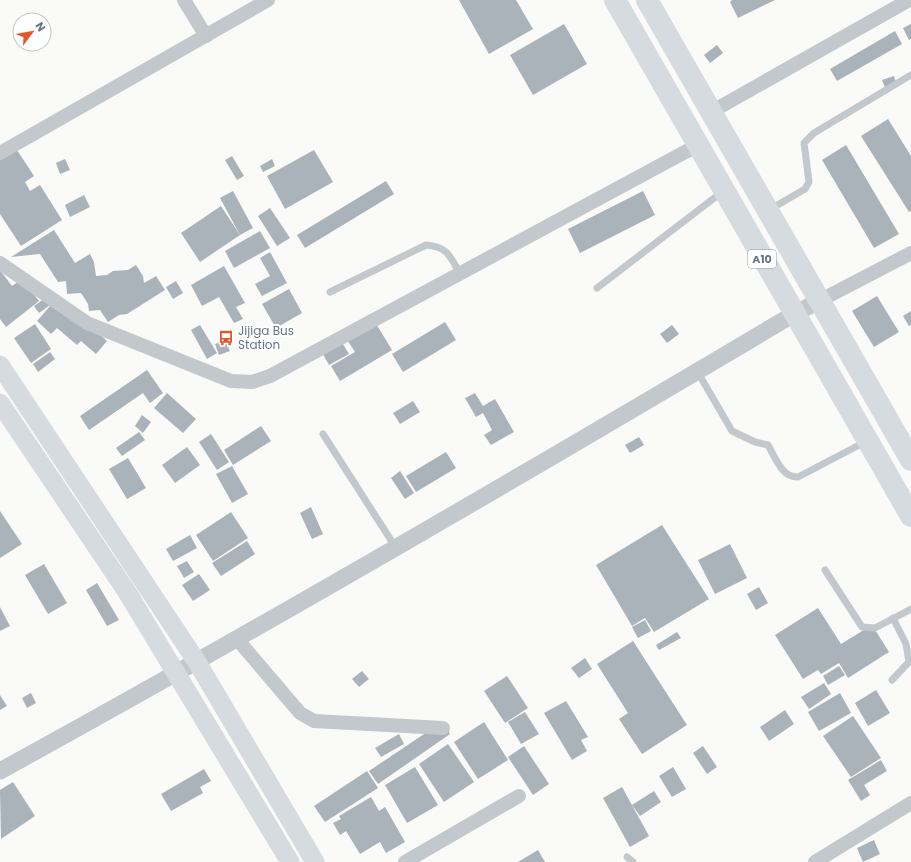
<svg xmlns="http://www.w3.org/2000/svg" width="911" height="862" viewBox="0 0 911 862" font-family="Poppins,sans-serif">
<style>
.building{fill:#aab3b9}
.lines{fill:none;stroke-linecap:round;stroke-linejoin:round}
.service{stroke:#c3c8cc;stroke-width:7}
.minor{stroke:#c3c8cc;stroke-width:14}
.tertiary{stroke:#c3c8cc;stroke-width:17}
.secondary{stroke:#d6dbdf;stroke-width:19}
.trunk{stroke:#d6dbdf;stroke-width:22}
.labels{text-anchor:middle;stroke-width:4;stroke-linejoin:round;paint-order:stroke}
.shield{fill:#fff;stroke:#939fa8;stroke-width:1}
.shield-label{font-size:11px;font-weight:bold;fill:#657683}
.poi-label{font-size:12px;fill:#657683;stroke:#fff;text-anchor:start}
</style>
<rect width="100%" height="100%" fill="#fafaf8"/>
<g class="building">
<path d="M459,0H516L533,29L489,54Z"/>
<path d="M732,0H775L738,18L730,2Z"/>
<path d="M564,24L587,64L533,95L510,55Z"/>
<path d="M911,24V39L909,40L903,28Z"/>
<path d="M895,31L902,44L837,81L830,69Z"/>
<path d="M717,45L723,53L710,63L704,55Z"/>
<path d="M894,76L897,86L886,90L882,80Z"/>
<path d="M888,119L911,156V211L909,212L861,136Z"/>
<path d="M846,145L899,234L874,248L822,160Z"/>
<path d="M17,150L34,176L25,182L30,191L40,185L62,220L21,246L0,214V160Z"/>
<path d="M314,150L333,182L285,209L267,176Z"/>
<path d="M232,156L244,176L237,180L225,160Z"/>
<path d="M65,159L70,170L60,174L56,163Z"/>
<path d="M272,159L275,166L263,172L260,166Z"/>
<path d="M386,181L394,194L305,248L297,235Z"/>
<path d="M233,191L253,228L240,235L220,198Z"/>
<path d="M643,191L655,215L580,253L568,229Z"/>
<path d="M84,195L90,207L70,217L65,205Z"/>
<path d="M221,206L240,235L200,262L181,233Z"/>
<path d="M270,208L290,238L277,246L258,216Z"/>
<path d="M54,230L75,263L90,254L94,262L96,276L107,275L113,271L128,270L136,265L143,276L144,283L156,276L165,290L127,314L119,315L108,322L100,310L89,311L88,304L81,293L67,294L66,281L58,282L40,254L11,257Z"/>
<path d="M260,231L270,248L234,268L225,251Z"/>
<path d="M270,252L287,283L262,296L255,284L270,276L260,258Z"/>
<path d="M224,266L245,303L236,307L243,319L234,323L219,297L202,306L191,285Z"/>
<path d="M0,270L12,286L22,279L39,301L6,327L0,319Z"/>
<path d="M176,281L183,293L173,299L166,287Z"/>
<path d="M289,289L302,313L276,328L262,304Z"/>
<path d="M48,296L53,303L39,313L34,306Z"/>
<path d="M877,296L899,332L874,347L852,311Z"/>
<path d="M58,297L107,341L96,354L81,341L77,345L57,328L51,334L37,321Z"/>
<path d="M911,311V325L909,326L903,316Z"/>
<path d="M375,322L392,350L340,381L331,366L355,352L346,338Z"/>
<path d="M445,322L456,340L403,372L392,354Z"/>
<path d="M35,324L51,349L31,363L14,338Z"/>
<path d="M200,325L217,353L207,359L191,330Z"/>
<path d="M672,325L679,334L667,343L660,334Z"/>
<path d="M338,336L349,354L329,365L319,347Z"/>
<path d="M225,340L230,351L219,355L215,344Z"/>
<path d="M50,352L55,359L38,372L33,364Z"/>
<path d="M147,370L163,393L150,403L143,393L89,430L80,416Z"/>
<path d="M167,393L196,419L183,433L154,408Z"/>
<path d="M475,393L483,406L495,399L514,432L491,445L484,435L492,430L483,413L476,417L465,398Z"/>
<path d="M413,401L420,412L400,424L393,413Z"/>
<path d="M142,415L151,422L143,433L135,426Z"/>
<path d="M261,426L271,441L233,465L224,450Z"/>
<path d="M139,432L145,440L122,456L116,448Z"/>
<path d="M211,434L229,462L217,470L199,442Z"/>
<path d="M639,437L644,445L630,453L625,445Z"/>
<path d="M187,447L200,465L175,483L162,465Z"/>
<path d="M446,452L456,468L416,492L406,476Z"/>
<path d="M128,458L146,488L127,499L109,469Z"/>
<path d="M232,466L248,494L232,503L216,474Z"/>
<path d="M400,471L414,493L405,499L391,478Z"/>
<path d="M311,507L323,534L312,539L300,513Z"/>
<path d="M0,511L22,544L0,558Z"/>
<path d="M231,512L248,538L213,561L196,535Z"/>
<path d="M662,525L709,599L654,632L645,618L632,626L596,565Z"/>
<path d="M190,535L197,548L173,561L166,549Z"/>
<path d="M247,541L255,554L221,576L212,563Z"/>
<path d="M730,544L747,578L715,594L698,560Z"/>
<path d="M187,561L194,572L184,578L177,566Z"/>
<path d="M44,564L67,603L48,614L25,575Z"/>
<path d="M199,574L210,590L193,601L182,585Z"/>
<path d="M97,583L119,620L107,626L86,590Z"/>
<path d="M759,587L768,603L756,610L747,594Z"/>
<path d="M0,607L10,626L0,631Z"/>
<path d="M818,608L841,644L872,625L889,652L848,678L839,663L821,674L818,670L803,679L775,635Z"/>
<path d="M645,620L651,631L638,638L632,627Z"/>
<path d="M677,632L681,638L659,650L656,645Z"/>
<path d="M633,641L687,725L642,754L619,719L628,713L597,664Z"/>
<path d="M585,658L592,669L579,678L571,668Z"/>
<path d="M839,666L845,675L828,685L823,676Z"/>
<path d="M362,671L369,679L359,687L352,679Z"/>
<path d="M507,676L528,708L505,723L484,691Z"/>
<path d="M824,683L831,694L809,709L801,697Z"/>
<path d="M876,690L890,713L868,726L855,703Z"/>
<path d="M31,693L36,703L27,708L22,698Z"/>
<path d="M840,693L851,713L819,731L808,712Z"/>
<path d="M0,695L7,706L0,710Z"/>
<path d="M566,701L588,737L581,740L587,751L572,760L544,713Z"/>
<path d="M785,710L794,724L769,741L760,727Z"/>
<path d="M525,712L539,734L521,744L508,722Z"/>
<path d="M853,716L881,758L851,777L823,736Z"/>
<path d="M442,722L450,734L378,784L369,771Z"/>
<path d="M484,722L508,760L478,779L454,742Z"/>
<path d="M399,734L404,744L381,757L375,748Z"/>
<path d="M448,744L474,782L444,802L419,764Z"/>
<path d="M524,746L549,784L533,795L508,757Z"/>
<path d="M703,746L717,767L707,774L693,753Z"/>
<path d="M881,760L887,771L864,785L870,795L861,801L848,780Z"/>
<path d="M415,767L438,805L407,823L385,785Z"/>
<path d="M673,767L686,789L672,797L659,776Z"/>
<path d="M204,769L211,781L200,787L203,793L171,811L161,794Z"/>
<path d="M367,771L378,788L325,822L314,806Z"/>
<path d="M13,782L35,816L1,839L0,790Z"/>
<path d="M622,787L649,836L630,847L603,798Z"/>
<path d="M654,791L661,802L640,816L632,805Z"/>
<path d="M371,797L379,811L385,807L405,842L386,853L380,842L360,854L346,831L340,835L333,823L341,819L339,816Z"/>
<path d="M874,840L880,854L863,862L857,848Z"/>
<path d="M538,850L545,862H518Z"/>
</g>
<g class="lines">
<g class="service">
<path d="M769,210L805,189L809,182L804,143L814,133L911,75"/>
<path d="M597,288L722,192"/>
<path d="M330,292L426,245C448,247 450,256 460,274"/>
<path d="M697,371L732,431L755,442L768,445C775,457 782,478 798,477L865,442"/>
<path d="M323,434L396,548"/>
<path d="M825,570L862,627L875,628L911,609"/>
<path d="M892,680L909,662L906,644L893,618"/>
<path d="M627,857L633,862"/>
</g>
<g class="minor">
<path d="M184,0L206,36"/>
<path d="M711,112L909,0"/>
<path d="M0,153L268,0"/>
<path d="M0,263L87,323L231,381L252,382L270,376L698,145"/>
<path d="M819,301L911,253"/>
<path d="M237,639L300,713L314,721L443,728"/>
<path d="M405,862L519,796"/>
<path d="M815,862L911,803"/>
</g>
<path class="tertiary" d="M0,771C268,624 531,470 794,314L819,301"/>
<g class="secondary">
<path d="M0,365L197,662L315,862"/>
<path d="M0,403L127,592L290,862"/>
</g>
<g class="trunk">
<path d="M615,0L911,516"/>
<path d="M647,0L911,460"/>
</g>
</g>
<defs>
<g id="bus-bare" transform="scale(1.2)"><path d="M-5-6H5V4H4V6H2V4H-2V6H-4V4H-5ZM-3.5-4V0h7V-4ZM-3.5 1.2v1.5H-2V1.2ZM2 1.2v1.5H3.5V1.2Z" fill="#e4572e" stroke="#fff" stroke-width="2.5" paint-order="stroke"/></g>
</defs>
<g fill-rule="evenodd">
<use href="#bus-bare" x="226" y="338"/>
</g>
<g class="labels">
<rect class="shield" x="748" y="250" width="28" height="18" rx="3"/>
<g class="shield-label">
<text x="762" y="263">A10</text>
</g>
<g class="poi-label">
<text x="238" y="335">Jijiga Bus<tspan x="238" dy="14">Station</tspan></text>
</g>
</g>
<g transform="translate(32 32) rotate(58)"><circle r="19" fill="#ffffff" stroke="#c1c8cd"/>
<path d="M0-3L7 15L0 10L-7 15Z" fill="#e4572e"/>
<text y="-6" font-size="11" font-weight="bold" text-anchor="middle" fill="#657683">N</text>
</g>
</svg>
